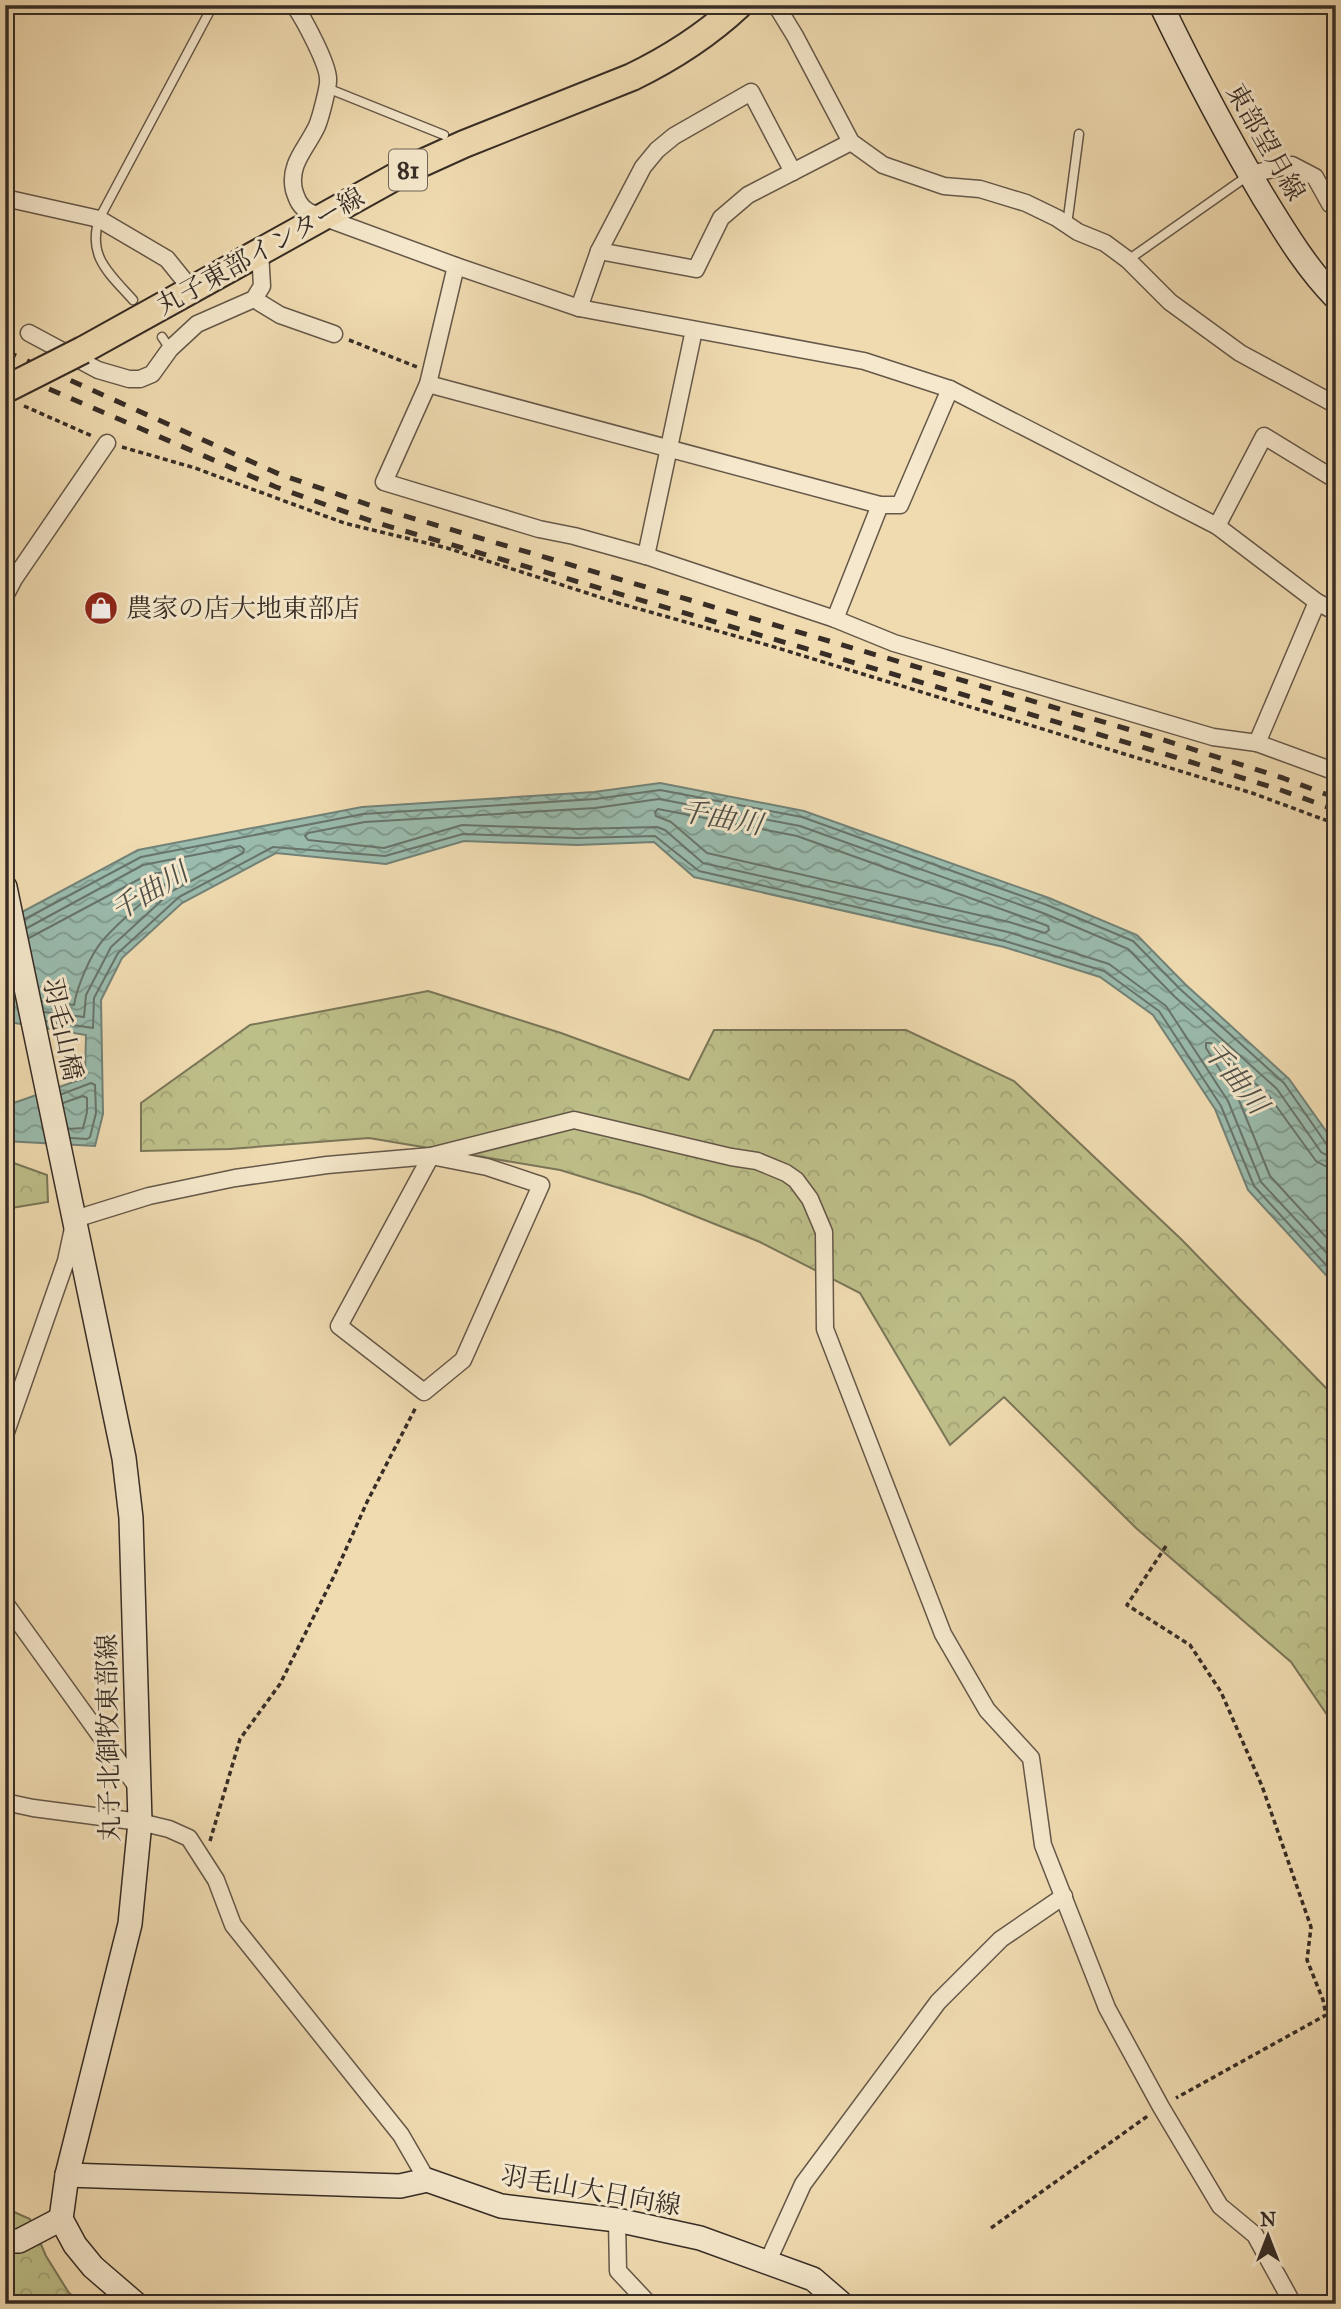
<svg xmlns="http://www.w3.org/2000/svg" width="1341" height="2309" viewBox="0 0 1341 2309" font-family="'IM FELL Great Primer','Noto Serif JP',serif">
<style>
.forest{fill:url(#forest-crowns);stroke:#7a7658;stroke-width:2}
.water{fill:url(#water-waves);stroke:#728277;stroke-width:2}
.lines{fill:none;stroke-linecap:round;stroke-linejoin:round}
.shore{stroke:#68746a;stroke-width:2}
.service-casing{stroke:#655849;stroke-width:11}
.minor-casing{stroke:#655849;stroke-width:19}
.secondary-casing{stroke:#372d26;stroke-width:26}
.primary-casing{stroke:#372d26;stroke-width:30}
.path{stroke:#372d26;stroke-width:3.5;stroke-dasharray:5 3.5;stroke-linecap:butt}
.service{stroke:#f5e8cc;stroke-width:8}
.minor{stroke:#f5e8cc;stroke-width:16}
.secondary{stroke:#f5e8cc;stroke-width:23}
.primary{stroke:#f0dbb1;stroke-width:26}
.rail{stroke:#372d26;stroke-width:5;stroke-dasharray:12 12;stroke-linecap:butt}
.primary-bridge-casing{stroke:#372d26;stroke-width:30;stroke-linecap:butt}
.primary-bridge{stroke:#f0dbb1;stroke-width:26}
.labels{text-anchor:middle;stroke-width:6;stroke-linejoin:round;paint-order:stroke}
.shield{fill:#f5e8cc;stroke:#706558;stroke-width:2}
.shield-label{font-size:24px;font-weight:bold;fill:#372d26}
.street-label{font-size:26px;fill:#372d26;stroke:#f5e8cc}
.poi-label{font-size:26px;fill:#372d26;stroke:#f5e8cc;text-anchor:start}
.water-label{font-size:28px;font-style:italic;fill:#505048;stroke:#f5e8cc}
</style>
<defs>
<pattern id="forest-crowns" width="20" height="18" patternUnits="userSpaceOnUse" patternTransform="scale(1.75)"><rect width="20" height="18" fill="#bdbf89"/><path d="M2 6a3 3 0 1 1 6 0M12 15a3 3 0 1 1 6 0" fill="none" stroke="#a3a476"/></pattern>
<pattern id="water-waves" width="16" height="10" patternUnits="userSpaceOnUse" patternTransform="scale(1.75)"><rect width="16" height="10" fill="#9abbad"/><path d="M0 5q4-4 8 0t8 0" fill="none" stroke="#7e988d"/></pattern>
</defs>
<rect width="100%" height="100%" fill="#f0dbb1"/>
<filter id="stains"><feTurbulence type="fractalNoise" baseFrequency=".00286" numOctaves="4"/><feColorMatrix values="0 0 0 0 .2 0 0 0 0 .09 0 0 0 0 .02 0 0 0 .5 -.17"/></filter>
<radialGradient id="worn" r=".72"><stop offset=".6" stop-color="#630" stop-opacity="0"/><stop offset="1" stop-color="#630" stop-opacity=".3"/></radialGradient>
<g class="forest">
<path d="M428,991L561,1033L689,1080L714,1030H906L1014,1081L1182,1240L1327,1389L1336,1402V1728L1291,1662L1136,1528L1004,1397L950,1445L860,1293L760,1242L642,1195L560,1170L369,1138L230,1149L141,1151V1103L250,1025Z"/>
<path d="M5,1162H11L47,1175L48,1202L5,1209Z"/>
<path d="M5,2208L30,2219L46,2256L69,2293L86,2304H5Z"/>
</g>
<path class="water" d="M660,783L804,811L1049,898L1137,935L1185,984L1289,1079L1336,1145V1286L1248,1190L1215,1109L1153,1015L1100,977L1004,947L694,877L654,842L577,845L464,841L386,864L276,853L182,903L122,958L101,1000L103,1114L95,1146L5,1141V1106L85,1078L86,1035L9,1022L5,1023V921L138,850L362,807L594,792Z"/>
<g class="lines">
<g class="shore">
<path d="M658,809L797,836L1040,923L1048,926L1049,930L1045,933L1009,922L707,853L671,822L656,816L655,812Z"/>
<path d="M25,919L141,857L363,814L595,799L660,790L802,817L1047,905L1133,941L1180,989L1284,1083L1327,1145L1336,1148"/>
<path d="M27,928L143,865L240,846L244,849L243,853L172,891L111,947L86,995L84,1017L44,1012"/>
<path d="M29,938L147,875L175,870L179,872L178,876C158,887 118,923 103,940C90,955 77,987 74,1005L42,1001"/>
<path d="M46,1021L93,1028L94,998L118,953L179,897L273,847L385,856L463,834L577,838L655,836L699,871L1005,941L1104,971L1159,1011L1221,1106L1254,1186L1336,1276"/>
<path d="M62,1094L91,1083L95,1085L96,1113L90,1137L87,1139L71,1138"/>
<path d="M63,1103L83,1096L87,1098V1112L83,1128L69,1129"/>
<path d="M1336,1157L1328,1156L1321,1152L1277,1089L1174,996L1128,949L1043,913L800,826L659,799L595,808L365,822L308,833L305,836L308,840L384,848L462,825L577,829L657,827L665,830L703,863L1008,932L1109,964L1166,1006L1228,1101L1261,1182L1336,1263"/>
<path d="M1336,1167L1325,1166L1316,1161L1269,1096L1211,1043H1206V1048L1238,1098L1270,1176L1336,1248"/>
</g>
<g class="service-casing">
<g id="service">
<path d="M327,88L444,135"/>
<path d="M1067,225L1079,134"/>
<path d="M1128,260L1249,175"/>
<path d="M133,300C110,274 87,257 99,219L213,5"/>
<path d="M162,337L170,349"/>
</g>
</g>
<g class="minor-casing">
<g id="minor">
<path d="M294,5C304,19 328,64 328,79C329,86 320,119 317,126C307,148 288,164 294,190C297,200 300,207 309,212L456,266L579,308L864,361L950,389L1217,526L1317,602L1336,612"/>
<path d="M776,5L795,36L851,142L883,165L944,186L980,189L1026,203L1057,218L1078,232L1105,243L1128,260L1170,302L1240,353L1336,405"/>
<path d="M1250,174L1292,165L1315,177L1330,204L1336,207"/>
<path d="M5,198L99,219L167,259L192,290"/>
<path d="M599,251L696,269L721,218L748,195L851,142"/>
<path d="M456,266L428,384L384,482L539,529L574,536L646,556L835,619L894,643L1213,737L1257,743"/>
<path d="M254,299L280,315L334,334"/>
<path d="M579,308L599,251L643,167L657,150L674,136L751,92L793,172"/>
<path d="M29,333L98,370L129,379H140L152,374L170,349L197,324L254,299L262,286L260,252"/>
<path d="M428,384L880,505H900L950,389"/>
<path d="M1217,526L1264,436L1336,480"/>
<path d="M646,556L694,330"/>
<path d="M5,596L14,579L107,443"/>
<path d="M1317,602L1257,743L1336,772"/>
<path d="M835,619L880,505"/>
<path d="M431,1156L487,1167L541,1185L463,1360L424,1392L339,1326Z"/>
<path d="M5,1435L66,1261L75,1219L149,1196L235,1178L327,1165L431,1156L574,1120L731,1157L757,1161L786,1173L796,1180L810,1199L824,1232L825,1329L943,1634L987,1710L1031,1758L1043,1845L1107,2008L1161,2107L1220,2206L1255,2235L1293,2304"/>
<path d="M5,1603L140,1791"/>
<path d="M5,1802L33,1808L140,1822L169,1829L189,1838L216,1880L233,1925L401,2135L427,2180"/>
<path d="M617,2220L618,2271L649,2304"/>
<path d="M768,2261L803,2184L938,2002L1001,1939L1064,1896"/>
</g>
</g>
<g class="secondary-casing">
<g id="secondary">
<path d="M1161,5C1193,71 1227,136 1264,198C1285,232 1307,269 1336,298"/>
<path d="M5,887L124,1458L131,1518L140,1822L130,1924L67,2175L61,2219L75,2245L93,2267L136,2304"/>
<path d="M67,2175L400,2186L427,2180L501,2206L617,2220L700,2238L813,2279L842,2304"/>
<path d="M5,2241H19L61,2219"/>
</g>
</g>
<g class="primary-casing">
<path id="primary" d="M83,350L411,168L464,144L632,77C671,58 707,35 739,5"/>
</g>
<g class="path">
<path d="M349,340L417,367"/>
<path d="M24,406L92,436"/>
<path d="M122,447L195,468L344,523L447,548L618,603L771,646L1252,793L1336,824"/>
<path d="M1166,1546L1127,1605L1190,1645L1221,1692L1262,1786L1311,1927L1307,1960L1323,2000L1326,2015L1176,2098"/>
<path d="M210,1841L240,1739L280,1684L334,1576L367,1502L416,1407"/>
<path d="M991,2228L1149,2115"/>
</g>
<use href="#service" class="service"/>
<use href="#minor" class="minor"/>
<use href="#secondary" class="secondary"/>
<use href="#primary" class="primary"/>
<g class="rail">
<path d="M5,351L279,474L378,508L1151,736L1283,778L1336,798"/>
<path d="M5,370L276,487L374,522L1152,750L1278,789L1336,810"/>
</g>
<g class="primary-bridge-casing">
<path id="primary-bridge" d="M6,389L83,350"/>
</g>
<use href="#primary-bridge" class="primary-bridge"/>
</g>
<defs>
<g id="shop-disc" transform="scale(1.75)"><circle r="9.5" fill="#8f2418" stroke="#f5e8cc"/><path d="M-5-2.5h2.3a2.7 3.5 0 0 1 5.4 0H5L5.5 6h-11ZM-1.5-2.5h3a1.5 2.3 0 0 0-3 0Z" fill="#fff"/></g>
</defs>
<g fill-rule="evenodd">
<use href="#shop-disc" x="101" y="608"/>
</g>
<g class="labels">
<rect class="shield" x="389" y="149.5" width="38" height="41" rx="5"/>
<g class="shield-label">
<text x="408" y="178">81</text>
</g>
<g class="street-label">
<text transform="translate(1266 142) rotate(60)" y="9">東部望月線</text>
<text transform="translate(260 251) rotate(-29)" y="9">丸子東部インター線</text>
<text transform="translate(63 1029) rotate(78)" y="9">羽毛山橋</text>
<text transform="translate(108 1738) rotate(-91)" y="9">丸子北御牧東部線</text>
<text transform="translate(591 2190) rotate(10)" y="9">羽毛山大日向線</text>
</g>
<g class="poi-label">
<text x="126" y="617">農家の店大地東部店</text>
</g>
<g class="water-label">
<text transform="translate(721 817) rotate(10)" y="10">千曲川</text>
<text transform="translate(149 891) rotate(-31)" y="10">千曲川</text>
<text transform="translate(1236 1077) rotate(51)" y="10">千曲川</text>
</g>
</g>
<rect width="1341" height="2309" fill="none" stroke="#f0dbb1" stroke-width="28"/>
<rect x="7" y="7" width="1327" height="2295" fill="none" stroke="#372d26" stroke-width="3.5"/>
<rect x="14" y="14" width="1313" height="2281" fill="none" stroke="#372d26" stroke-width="2"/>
<g transform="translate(1268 2236)" stroke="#f5e8cc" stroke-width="5" paint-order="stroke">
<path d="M0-5L12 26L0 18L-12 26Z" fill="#372d26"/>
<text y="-10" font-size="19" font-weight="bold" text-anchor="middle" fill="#372d26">N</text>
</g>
<rect width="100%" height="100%" filter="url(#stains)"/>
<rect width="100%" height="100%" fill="url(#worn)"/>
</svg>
